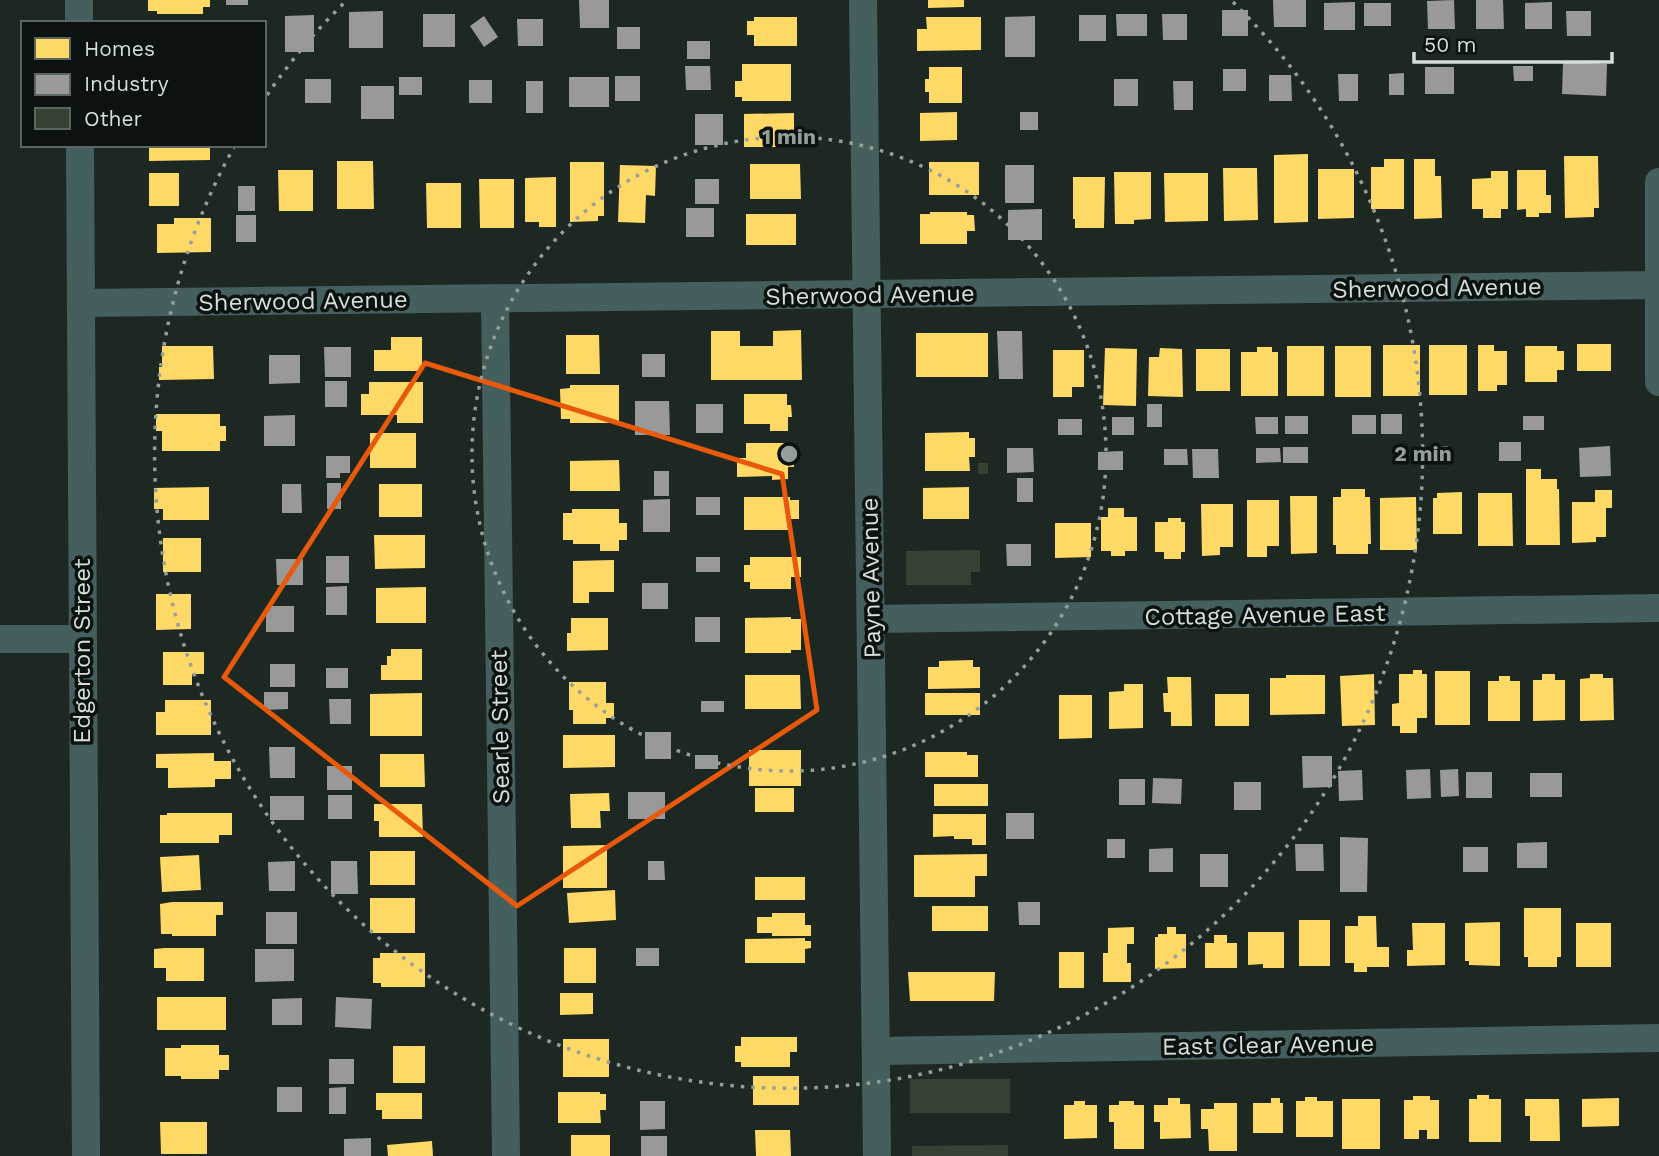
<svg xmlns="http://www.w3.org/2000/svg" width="1659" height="1156" viewBox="0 0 1659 1156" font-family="'Work Sans',sans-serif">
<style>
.homes{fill:#ffd966}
.industry{fill:#999}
.building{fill:#364134}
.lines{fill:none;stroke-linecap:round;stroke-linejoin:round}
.minor{stroke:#455f5e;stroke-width:28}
.marked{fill:none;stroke:#e8590c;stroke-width:5;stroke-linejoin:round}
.ring{fill:none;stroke:#959f9a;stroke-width:3.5;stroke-dasharray:3.5 7}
.labels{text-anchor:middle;stroke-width:7;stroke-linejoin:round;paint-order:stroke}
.street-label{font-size:24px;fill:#d5dfda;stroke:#0b120f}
.centre{fill:#959f9a;stroke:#0b120f;stroke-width:3.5}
.ring-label{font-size:21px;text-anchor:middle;font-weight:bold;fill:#959f9a;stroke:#0b120f;stroke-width:7;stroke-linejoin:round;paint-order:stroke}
</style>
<rect width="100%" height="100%" fill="#1e2823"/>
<g class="homes">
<path d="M148,0H210V7H203V14H157V11H148Z"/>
<path d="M928,0H964V7L928,8Z"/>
<path d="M754,17H797V46H754V35H747V21H754Z"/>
<path d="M926,17H981V50L917,51V29H927Z"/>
<path d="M742,64H791V101H742V97H735V81H742Z"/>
<path d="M929,67H962V103H929V92H925V79H929Z"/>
<path d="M957,112V140L920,141V113Z"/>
<path d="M794,113V130H789V147H744V114Z"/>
<path d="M149,145H210V160L149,161Z"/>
<path d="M1308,154V222L1274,223V155Z"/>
<path d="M1564,156H1598L1599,208H1594V217L1565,218Z"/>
<path d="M1384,159H1404V209H1371V167H1384Z"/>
<path d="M1414,159H1435V176H1441L1442,218L1414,219Z"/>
<path d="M337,161H373L374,209H337Z"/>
<path d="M570,162H604V216H598V221L570,222Z"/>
<rect x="929" y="162" width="50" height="33"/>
<path d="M750,164H800L801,199H750Z"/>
<path d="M620,165L656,166L655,196L646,195L645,223L618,222Z"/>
<path d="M1223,168H1257L1258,220L1224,221Z"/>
<path d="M1318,169H1354V218L1318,219Z"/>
<path d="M278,170H313V211H279Z"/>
<path d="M1517,170H1546V195H1551V213H1539V217H1526V209L1517,210Z"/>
<path d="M1491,171H1508V209H1501V218H1483V209H1472V179L1491,178Z"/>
<path d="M1114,172H1151V219L1134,220V224H1115Z"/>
<rect x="149" y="173" width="30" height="33"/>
<path d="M1164,173H1208V221L1165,222Z"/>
<path d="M556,177V227H539V222H525V178Z"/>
<path d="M1073,177H1105L1104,228H1075V219H1073Z"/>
<path d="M479,179H514V228H480Z"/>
<path d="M426,183H461V228H427Z"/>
<path d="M930,212H967V215H974L975,231H967V244H920V214H930Z"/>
<rect x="746" y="214" width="50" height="31"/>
<path d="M174,218H211V252L157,253V224H174Z"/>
<path d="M801,330L802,380H711V331H740V346H773V331Z"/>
<rect x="916" y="333" width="72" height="44"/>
<path d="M566,335H599L600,374H566Z"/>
<path d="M391,337H422V371H374V350H391Z"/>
<rect x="1577" y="344" width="34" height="27"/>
<rect x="1383" y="345" width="37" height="51"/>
<rect x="1429" y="345" width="38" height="50"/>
<path d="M1478,345H1494V351H1507V385H1497V391H1478Z"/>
<path d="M162,346H213L214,379L159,380V367H162Z"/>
<rect x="1287" y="346" width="37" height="50"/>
<rect x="1335" y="346" width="36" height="51"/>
<path d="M1525,346H1557V351H1564V370H1557V382H1525Z"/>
<path d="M1257,347H1272V352H1278V396H1241V352H1257Z"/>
<path d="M1105,348L1137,349L1136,406L1103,405Z"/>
<path d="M1160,348L1182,349L1183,397L1148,396L1149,357H1159Z"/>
<rect x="1196" y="349" width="34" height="42"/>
<path d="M1053,350H1084V387H1072V397H1053Z"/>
<path d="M369,382H423V423H397V415H361V394H369Z"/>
<path d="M570,385H619V423H570V419H561L560,389L570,388Z"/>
<path d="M744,394H787V405H791L792,417H788V431H770V424H744Z"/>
<path d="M156,414H220V426H226V441H220V451H162V431H156Z"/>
<path d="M969,432V438H975V457H969L970,471H925V433Z"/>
<rect x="370" y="433" width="46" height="35"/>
<path d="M746,443H787V455H793L794,467H788V479L772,480V476L737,477V458H746Z"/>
<path d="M619,460L620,491H570V461Z"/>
<path d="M1526,469H1541V479H1557V489H1559L1560,545H1526Z"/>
<rect x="379" y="484" width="43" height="33"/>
<path d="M209,487V520H163V509H154V488Z"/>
<path d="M969,487V519H923V488Z"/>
<path d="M1341,489H1365V497H1370L1371,544H1368V554H1336V545H1333V497H1341Z"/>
<path d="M1595,490H1612V508H1606V537H1596V542L1572,543V502H1595Z"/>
<path d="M1462,492V534H1433V498H1437V493Z"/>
<path d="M1478,493H1512L1513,546H1478Z"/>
<path d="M1290,496H1317V553L1291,554Z"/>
<path d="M744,497H790V500H799V519H790V530H744Z"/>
<path d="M1416,497L1417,550H1380V498Z"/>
<path d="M1247,500H1279V546H1267V557H1247Z"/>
<path d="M1201,504H1233V547H1220V555L1202,556Z"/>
<path d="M1108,508H1124V517H1137V551H1125V556H1111V551H1101V517H1108Z"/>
<path d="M572,509H619V523H627V540H619V551H600V544H573V540H563V513H572Z"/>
<path d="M1168,518H1181V522H1185V552H1181V559H1164V552H1155V522H1168Z"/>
<path d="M1055,523H1091V557L1055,558Z"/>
<path d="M374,535H425V568L375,569Z"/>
<rect x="163" y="538" width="38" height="34"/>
<path d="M750,557H801V577H791V589H750V582H744V565H750Z"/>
<path d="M614,560V592H589V603H573V561Z"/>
<path d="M426,587V623H376V588Z"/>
<path d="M156,594H191V629L156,630Z"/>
<path d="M791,617V619H801V650H791V653H745V618Z"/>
<path d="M571,618H608V650L567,651V633H571Z"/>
<path d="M391,649H422V680H381V665H387V656H391Z"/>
<path d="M163,652H204V674H192V685H163Z"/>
<path d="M973,660V667H980V688L928,689V667H939V661Z"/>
<path d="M1413,670H1422V674H1427V718H1417V733H1400V726H1392V704L1399,703V674H1413Z"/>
<rect x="1435" y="671" width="35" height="54"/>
<path d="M1374,674L1375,725L1342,726L1340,676Z"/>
<path d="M1542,674H1555V680H1565V720L1533,721V680H1542Z"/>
<path d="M1590,674H1603V678H1613L1614,720L1580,721V679L1590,678Z"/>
<path d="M745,675H800L801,709H745Z"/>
<path d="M1286,675H1325V714L1270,715V678H1286Z"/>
<path d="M1499,676H1510V681H1520V721H1488V681H1499Z"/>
<path d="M1167,677H1191L1192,726H1171V712H1164L1163,693H1168Z"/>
<path d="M569,682H606V703H614V718H606V724H573V710H569Z"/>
<path d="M1124,684H1143V728L1109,729V692L1124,691Z"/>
<path d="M422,693V736H370V694Z"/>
<rect x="925" y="693" width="55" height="22"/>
<rect x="1215" y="694" width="34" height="32"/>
<path d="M1059,695H1092V738L1059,739Z"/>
<path d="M165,700H211V735H156V712H165Z"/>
<path d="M563,735H615V767L563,768Z"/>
<rect x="749" y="750" width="52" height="36"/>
<path d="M925,752H967V755H978V777H925Z"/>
<path d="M214,753V761H231V779H215V787L168,788V768H156V754Z"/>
<path d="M380,754H424L425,787H380Z"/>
<rect x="934" y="784" width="54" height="22"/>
<rect x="755" y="788" width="39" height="24"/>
<path d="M609,793L610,811H600L601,828H571L570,794Z"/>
<path d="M374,804H422L423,837H379V821H374Z"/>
<path d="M167,813H232V835H219V843H160V815H167Z"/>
<path d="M933,814H986V845H972V839H954V836L933,837Z"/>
<path d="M607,845V888H563V846Z"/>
<rect x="370" y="851" width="45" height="34"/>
<path d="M987,854V876H975V897H914V855Z"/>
<path d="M199,855L201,890L162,892L160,857Z"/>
<rect x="755" y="877" width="50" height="23"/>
<path d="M615,890L616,920L569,923L567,893Z"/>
<rect x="370" y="898" width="45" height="35"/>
<path d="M172,902H223V915H216V936H172V934H161L160,904Z"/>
<rect x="932" y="906" width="56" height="25"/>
<path d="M1524,908H1561V957H1557V967H1528V957H1524Z"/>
<path d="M772,913H805V925H811V936H772V933H757V917H772Z"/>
<path d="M1358,916H1376L1377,947H1389V967H1367V972H1354V963H1345V926H1358Z"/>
<rect x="1299" y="920" width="31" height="46"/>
<path d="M1500,922V966L1469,965V961H1465V923Z"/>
<path d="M1412,923H1445V965L1407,966V950H1413Z"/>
<rect x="1576" y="923" width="35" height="44"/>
<path d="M1134,927V944H1127V963H1131V982H1103V953H1108V928Z"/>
<path d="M1167,927H1176V934H1186V968L1155,969V937H1158V934H1167Z"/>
<path d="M1248,932H1284V968H1263V964L1248,965Z"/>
<path d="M1214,935H1227V943H1237V968H1205V943H1214Z"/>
<path d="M805,938V941H811V948L805,949V963H745V939Z"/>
<path d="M165,948H204V981H166V968H154V949Z"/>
<rect x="564" y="948" width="32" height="35"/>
<rect x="1059" y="952" width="25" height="36"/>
<path d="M380,953H425V987H381V983H373V958H380Z"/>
<path d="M908,972H995L994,1001H910Z"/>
<path d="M560,993H593V1014L560,1015Z"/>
<rect x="157" y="997" width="69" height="33"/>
<path d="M741,1037H797V1052H790V1067H741V1062H735V1046H741Z"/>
<rect x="563" y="1039" width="46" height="38"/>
<path d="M181,1045H219V1055H229V1070H219V1079H181V1076H165V1048H181Z"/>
<rect x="393" y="1046" width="32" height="37"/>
<rect x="753" y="1076" width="46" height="29"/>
<path d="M558,1092H600V1094H606V1110H600L601,1123H558Z"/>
<path d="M376,1093H422V1119H382V1110H376Z"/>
<path d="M1477,1095H1489V1099H1501V1142H1469V1099H1477Z"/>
<path d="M1413,1096H1430V1100H1439V1139H1427V1130H1419V1139H1404V1100H1413Z"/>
<path d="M1305,1097H1317V1101H1333V1137H1296V1101H1305Z"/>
<path d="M1168,1098H1180V1104H1190L1191,1138L1160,1139V1122H1154V1105H1168Z"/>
<path d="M1271,1098H1280V1103H1283V1133H1253V1103H1271Z"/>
<path d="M1619,1098V1126L1582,1127V1099Z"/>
<rect x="1342" y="1099" width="38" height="50"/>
<path d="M1525,1099H1559L1560,1141H1530V1116H1525Z"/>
<path d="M1074,1101H1085V1105H1097V1138L1064,1139V1105H1074Z"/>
<path d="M1119,1101H1134V1105H1144V1149H1114V1122H1109V1105H1119Z"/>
<path d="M1214,1103H1237V1151H1209L1208,1129H1201V1109H1214Z"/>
<path d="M160,1122H207V1154H161Z"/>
<path d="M755,1130H790L791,1156H756Z"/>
<rect x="571" y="1135" width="39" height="21"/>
<path d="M432,1141L433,1156H388L387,1145Z"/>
</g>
<g class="industry">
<rect x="226" y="0" width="22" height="5"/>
<path d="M579,0H609V28H580Z"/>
<path d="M1273,0H1306V27H1274Z"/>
<path d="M1454,0L1455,29H1428L1427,1Z"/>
<path d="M1476,0H1503L1504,29H1476Z"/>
<path d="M1355,2V30H1324V3Z"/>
<path d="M1552,2V29H1525V3Z"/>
<rect x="1364" y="3" width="27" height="23"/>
<rect x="1222" y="10" width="26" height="26"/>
<path d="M383,11V48H349V12Z"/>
<path d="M1566,11H1591V36H1567Z"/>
<rect x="423" y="14" width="32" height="33"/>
<path d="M1116,14H1147V36H1117Z"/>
<path d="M1162,14H1187V40H1163Z"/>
<path d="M314,15V52H285V16Z"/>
<rect x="1079" y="15" width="27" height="26"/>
<path d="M484,16L498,37L484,47L470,26Z"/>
<path d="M1035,16V57H1005V17Z"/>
<path d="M517,19H543V46H518Z"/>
<rect x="617" y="27" width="23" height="22"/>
<rect x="687" y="41" width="23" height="18"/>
<path d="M1563,62L1607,64L1606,96L1562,94Z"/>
<path d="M685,66H710L711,90H686Z"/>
<path d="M1513,66H1533V81H1514Z"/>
<rect x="1425" y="67" width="29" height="27"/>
<rect x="1223" y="69" width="23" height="22"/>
<path d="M1404,73V95H1389V74Z"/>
<path d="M1338,74H1358V101H1339Z"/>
<path d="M1269,75H1291L1292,101H1269Z"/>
<rect x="615" y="76" width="25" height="25"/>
<rect x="399" y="77" width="23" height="18"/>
<rect x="569" y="77" width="40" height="30"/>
<rect x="305" y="79" width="26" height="24"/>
<rect x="1114" y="79" width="24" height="27"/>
<rect x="469" y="80" width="23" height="23"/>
<rect x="526" y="81" width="17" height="32"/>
<path d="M1173,81H1193V110H1174Z"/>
<rect x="361" y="86" width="33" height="33"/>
<rect x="1020" y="112" width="18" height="18"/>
<rect x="695" y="114" width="28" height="31"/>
<rect x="1005" y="165" width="29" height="38"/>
<rect x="695" y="179" width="24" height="25"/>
<rect x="238" y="186" width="17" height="25"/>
<rect x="686" y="208" width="28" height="29"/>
<path d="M1042,209V240H1008V210Z"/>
<rect x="236" y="215" width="20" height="27"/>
<path d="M997,331H1022L1023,379H999Z"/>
<path d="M324,347H351V377H325Z"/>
<rect x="642" y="354" width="23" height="23"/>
<path d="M269,355H300V383L269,384Z"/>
<rect x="325" y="381" width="22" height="26"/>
<path d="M635,401H669L670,435H635Z"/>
<rect x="696" y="404" width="27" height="29"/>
<rect x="1147" y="404" width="15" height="23"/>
<rect x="1381" y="414" width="21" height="20"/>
<path d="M295,415V446H264V416Z"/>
<rect x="1352" y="415" width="24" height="19"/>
<rect x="1285" y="416" width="23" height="18"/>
<rect x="1523" y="416" width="21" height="14"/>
<rect x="1112" y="417" width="22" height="18"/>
<path d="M1255,417H1278V434H1256Z"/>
<rect x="1058" y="419" width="24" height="16"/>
<rect x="1499" y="442" width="22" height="19"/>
<path d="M1448,446V462H1428V447Z"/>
<path d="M1610,446L1611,476L1580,477L1579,448Z"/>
<rect x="1283" y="447" width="25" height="16"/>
<path d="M1007,448H1033L1034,472L1007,473Z"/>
<path d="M1256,448H1280L1281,462L1256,463Z"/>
<path d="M1164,449H1187L1188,465H1164Z"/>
<path d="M1192,449H1218L1219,478H1193Z"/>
<path d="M1123,451V470H1098V452Z"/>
<path d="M326,456H350V473H340V478H326Z"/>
<rect x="654" y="471" width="15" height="25"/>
<rect x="1017" y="478" width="16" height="24"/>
<rect x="327" y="483" width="14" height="26"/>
<path d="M282,484H301L302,513H282Z"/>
<rect x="696" y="497" width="24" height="18"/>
<path d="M670,499V532H643V500Z"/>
<path d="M1006,544H1031V566H1007Z"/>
<rect x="326" y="556" width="23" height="27"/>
<rect x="696" y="557" width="24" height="15"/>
<path d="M276,559H303V585H277Z"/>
<rect x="642" y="583" width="26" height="26"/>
<path d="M347,586V615H326V587Z"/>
<rect x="266" y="606" width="28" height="26"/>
<rect x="695" y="617" width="25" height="25"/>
<rect x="270" y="664" width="25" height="23"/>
<rect x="326" y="668" width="22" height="20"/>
<path d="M264,692H288V709L264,710Z"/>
<path d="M329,699H351V724H330Z"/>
<rect x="701" y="701" width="23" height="11"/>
<rect x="645" y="732" width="26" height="27"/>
<path d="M269,747H295V778H270Z"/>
<rect x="695" y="755" width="23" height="14"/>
<path d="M1302,756H1332V787L1303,788Z"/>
<rect x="327" y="766" width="25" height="24"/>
<path d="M1430,769L1431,798L1407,799L1406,770Z"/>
<path d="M1458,769L1459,796L1441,797L1440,770Z"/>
<path d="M1362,770L1363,800L1339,801L1338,771Z"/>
<rect x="1466" y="772" width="26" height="26"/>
<rect x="1530" y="773" width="32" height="24"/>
<path d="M1153,778L1182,779L1181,804L1152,803Z"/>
<rect x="1119" y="779" width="26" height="26"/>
<rect x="1234" y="782" width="27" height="28"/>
<rect x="628" y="792" width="37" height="27"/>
<rect x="328" y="795" width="24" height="24"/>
<rect x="270" y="796" width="34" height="24"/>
<rect x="1006" y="813" width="28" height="26"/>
<path d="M1340,837L1368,838L1367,892H1340Z"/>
<rect x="1107" y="839" width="18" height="19"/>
<path d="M1547,842V868H1517V843Z"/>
<path d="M1295,844H1323L1324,871H1296Z"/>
<rect x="1463" y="847" width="25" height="25"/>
<path d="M1173,848V872H1149V849Z"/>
<rect x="1200" y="854" width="28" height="33"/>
<path d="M295,861V891H269L268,862Z"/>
<path d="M331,861H357L358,894H331Z"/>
<path d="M648,861H664L665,880H648Z"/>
<path d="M1018,902H1040V925H1019Z"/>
<rect x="266" y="912" width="31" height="32"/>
<rect x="636" y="948" width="23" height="18"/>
<path d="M255,949H294V981L255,982Z"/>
<path d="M336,997L372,999L371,1029L335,1027Z"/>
<path d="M302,998V1025H272V999Z"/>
<rect x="329" y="1059" width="25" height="25"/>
<rect x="277" y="1087" width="25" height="25"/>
<path d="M346,1087V1114H329V1088Z"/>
<path d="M640,1101H665V1129L640,1130Z"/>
<rect x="641" y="1136" width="26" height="20"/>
<path d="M371,1138V1156H344V1139Z"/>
</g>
<g class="building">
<rect x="978" y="463" width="10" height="11"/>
<path d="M980,550V572H971V585H906V551Z"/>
<rect x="910" y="1079" width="100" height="34"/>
<path d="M1008,1145V1156H912V1146Z"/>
</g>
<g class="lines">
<g class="minor">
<path d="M79,0V23"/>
<path d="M863,0L877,1156"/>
<path d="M80,145L86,1156"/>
<path d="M1659,182V382"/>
<path d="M495,299L506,1156"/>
<path d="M81,303L1659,285"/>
<path d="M871,619L1659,608"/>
<path d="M0,639H82"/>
<path d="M877,1051L1659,1038"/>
</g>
</g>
<path class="marked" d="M425,363L782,474L817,710L517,906L224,677Z"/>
<g class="ring">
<circle cx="789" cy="454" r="317"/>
<path d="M267 95A634 634 0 0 1 345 2M1233 2A634 634 0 1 1 234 147"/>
</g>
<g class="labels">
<g class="street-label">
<text transform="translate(1437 288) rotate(-1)" y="8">Sherwood Avenue</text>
<text transform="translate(870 295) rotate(-1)" y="8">Sherwood Avenue</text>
<text transform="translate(303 301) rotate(-1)" y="8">Sherwood Avenue</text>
<text transform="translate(871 578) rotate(-91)" y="8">Payne Avenue</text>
<text transform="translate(1265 615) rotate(-1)" y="8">Cottage Avenue East</text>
<text transform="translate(82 651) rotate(-90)" y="8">Edgerton Street</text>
<text transform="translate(500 727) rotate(-91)" y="8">Searle Street</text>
<text transform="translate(1268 1045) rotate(-1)" y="8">East Clear Avenue</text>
</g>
</g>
<circle cx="789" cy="454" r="10" class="centre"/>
<g class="ring-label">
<text x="789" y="144">1 min</text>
<text x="1423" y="461">2 min</text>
</g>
<rect x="21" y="21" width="245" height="126" fill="#0b120f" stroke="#5c6460" stroke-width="2"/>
<rect x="35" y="38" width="35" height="21" fill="#ffd966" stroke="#5c6460" stroke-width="2"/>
<text x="84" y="56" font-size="21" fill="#d5dfda">Homes</text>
<rect x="35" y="74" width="35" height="21" fill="#999999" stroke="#5c6460" stroke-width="2"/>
<text x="84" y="91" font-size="21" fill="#d5dfda">Industry</text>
<rect x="35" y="108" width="35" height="21" fill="#364134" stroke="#5c6460" stroke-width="2"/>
<text x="84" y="126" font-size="21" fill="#d5dfda">Other</text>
<path d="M1414 52v10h198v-10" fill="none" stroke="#d5dfda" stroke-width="3.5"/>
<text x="1424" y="52" font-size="21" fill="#d5dfda" stroke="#0b120f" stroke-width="5" paint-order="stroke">50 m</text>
</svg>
